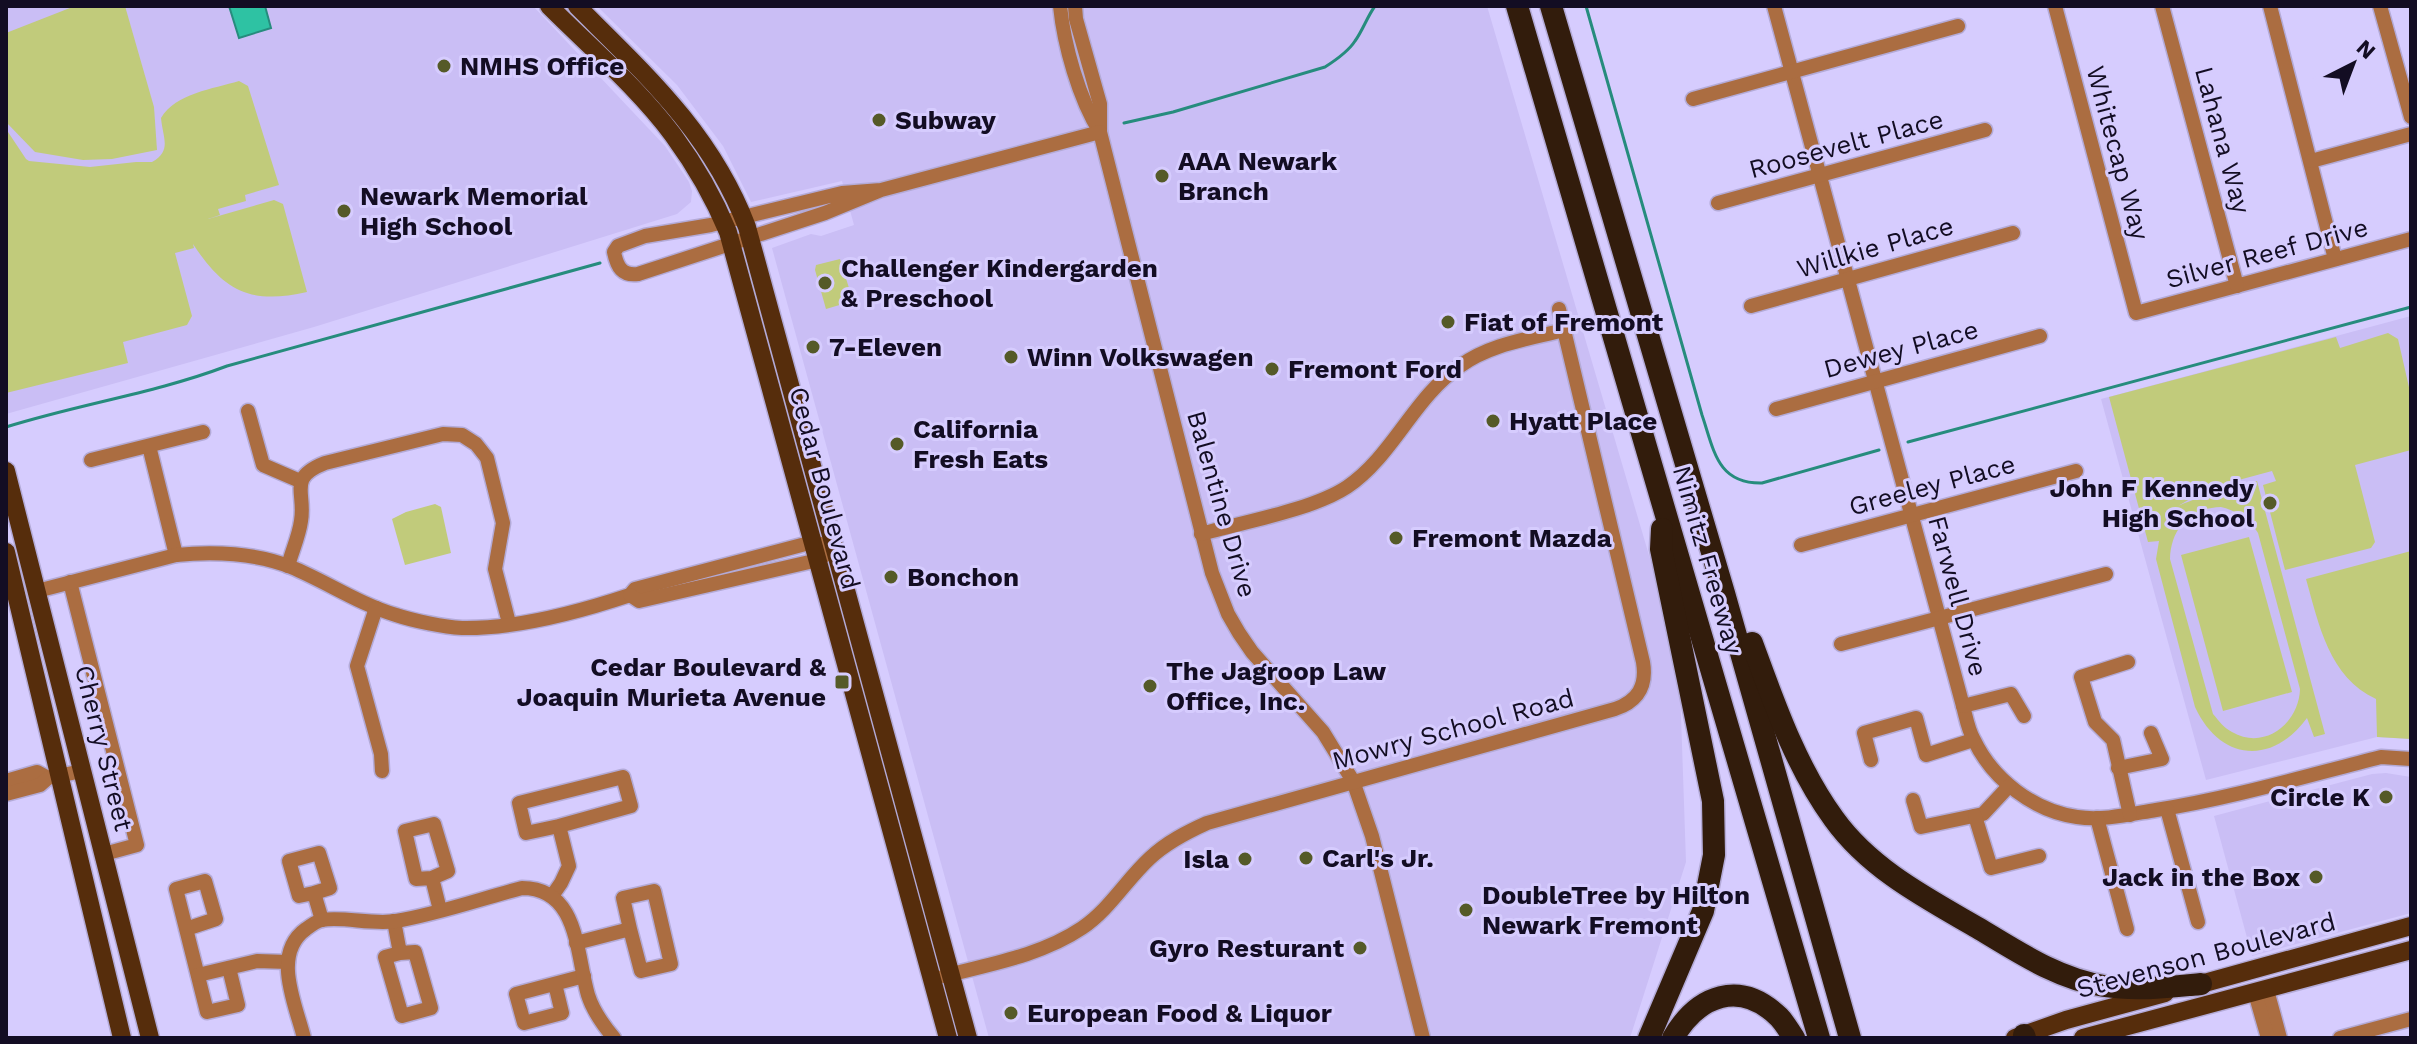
<svg xmlns="http://www.w3.org/2000/svg" width="2417" height="1044" viewBox="0 0 2417 1044" font-family="'Work Sans',sans-serif">
<style>
.built{fill:#cabef5}
.green{fill:#c1cb7b;fill-rule:evenodd}
.water{fill:#2ec2a3;stroke:#268c7d;stroke-width:2}
.lines{fill:none;stroke-linecap:round;stroke-linejoin:round}
.stream{stroke:#268c7d;stroke-width:3}
.minor-casing{stroke:#b3aad7;stroke-width:17}
.major-casing{stroke:#b3aad7;stroke-width:21}
.highway-casing{stroke:#b3aad7;stroke-width:25}
.minor{stroke:#ab6d41;stroke-width:14}
.major{stroke:#562d0c;stroke-width:18}
.highway{stroke:#321c0c;stroke-width:22}
.poi-dot{fill:#555a28;stroke:#d6ccfe;stroke-width:3}
.labels{text-anchor:middle;stroke-width:6;stroke-linejoin:round;paint-order:stroke}
.poi-label{font-size:26px;font-weight:bold;fill:#130d23;stroke:#d6ccfe;text-anchor:start}
.street-label{font-size:26px;fill:#130d23;stroke:#d6ccfe}
</style>
<rect width="100%" height="100%" fill="#d6ccfe"/>
<g class="built">
<path d="M6,6H533L665,146L689,182L692,191L691,202L677,214L314,327L6,414Z"/>
<path d="M597,6H1487L1679,657L1686,862L1630,1038H989L772,248L811,234L821,236L854,225L842,181L751,202L723,146L677,85Z"/>
<path d="M2411,316V739L2377,737L2206,780L2101,399Z"/>
<path d="M2386,773L2411,777V913L2252,956L2214,816L2372,774Z"/>
</g>
<g class="green">
<path d="M75,6H125L154,107L157,150L112,159L83,160L35,152L6,122V33Z"/>
<path d="M239,81L248,86L279,185L245,195L246,201L218,209L220,215L208,219L274,200L283,204L307,292C250,305 224,291 193,244L194,248L175,253L192,316L187,325L123,342L128,363L6,393V129L26,159L29,161L90,167L136,162H152C172,150 163,139 161,118C176,93 213,89 239,81Z"/>
<path d="M840,259L853,301L826,309L815,270L816,265Z"/>
<path d="M2388,333L2398,339L2411,396V450L2355,465L2375,542L2371,548L2285,570L2263,485L2276,481L2272,471L2209,488L2178,506C2205,495 2218,489 2248,503L2245,484L2257,481L2325,734L2314,737L2307,718C2272,766 2220,761 2195,707L2156,559L2159,541L2148,542L2109,397L2336,337L2340,348ZM2221,507C2237,511 2250,519 2258,533L2300,689C2299,723 2265,751 2232,732C2224,728 2219,721 2213,714L2170,559C2171,528 2190,508 2221,507Z"/>
<path d="M435,504L441,507L451,553L405,565L392,519L406,512Z"/>
<path d="M2249,537L2292,692L2223,711L2181,555Z"/>
<path d="M2411,551V739L2377,737L2376,699C2329,677 2319,625 2306,579Z"/>
</g>
<path class="water" d="M229,6H265L271,28L239,38Z"/>
<g class="lines">
<g class="stream">
<path d="M1586,6L1702,415C1714,450 1717,484 1762,483L1879,450"/>
<path d="M1124,123L1173,112L1325,67C1336,60 1348,52 1355,41C1363,30 1367,17 1375,6"/>
<path d="M6,427C79,404 156,393 227,366L600,263"/>
<path d="M1908,442L2411,307"/>
</g>
<g class="minor-casing">
<g id="minor">
<path d="M1060,6C1064,45 1079,99 1100,132"/>
<path d="M1075,6L1076,19L1100,104V132L1212,573L1228,614L1239,633L1252,652L1323,732L1353,781L1372,836L1423,1038"/>
<path d="M1774,6L1963,706C1966,717 1968,730 1974,740C1993,780 2034,811 2077,817C2103,821 2131,814 2156,810C2232,798 2306,776 2381,757L2411,759"/>
<path d="M2055,6L2136,313L2411,239"/>
<path d="M2162,6L2237,286"/>
<path d="M2270,6L2335,259"/>
<path d="M2380,6L2411,117"/>
<path d="M1693,99L1958,26"/>
<path d="M2311,161L2411,134"/>
<path d="M881,190L842,193L711,225L645,236L618,246L614,252C617,267 622,276 638,274L825,213L881,190L1100,132"/>
<path d="M1718,203L1985,130"/>
<path d="M1751,306L2013,233"/>
<path d="M1776,409L2040,336"/>
<path d="M248,411L263,465L300,481"/>
<path d="M149,446L176,555"/>
<path d="M91,460L203,432"/>
<path d="M1201,534C1243,522 1312,510 1347,487C1393,456 1414,397 1460,366C1490,344 1529,339 1564,330"/>
<path d="M1801,545L2076,471"/>
<path d="M288,566C292,551 299,536 301,521C306,492 287,478 325,463L443,434L462,435L476,444L487,458L503,523L495,569L509,623"/>
<path d="M70,582L137,845L104,854"/>
<path d="M37,591L176,555C213,551 256,553 291,567C327,582 359,604 396,615C414,621 444,627 462,628C516,629 579,612 630,595L635,589L813,542L835,548"/>
<path d="M630,595L639,601L818,560L825,555"/>
<path d="M376,608L357,666L381,754L382,771"/>
<path d="M1841,644L2106,574"/>
<path d="M2128,662L2081,677L2095,722L2113,740L2130,815"/>
<path d="M1963,706L2011,694L2024,716"/>
<path d="M1871,760L1864,733L1916,718L1926,755L1973,740"/>
<path d="M2118,768L2162,759L2151,733"/>
<path d="M6,781L37,772L48,778"/>
<path d="M6,794L40,785L48,778L82,771"/>
<path d="M1913,800L1921,827L1983,814L2009,786"/>
<path d="M2167,809L2198,922"/>
<path d="M1975,816L1991,868L2039,856"/>
<path d="M2097,818L2127,929"/>
<path d="M432,878L448,871L434,824L405,831L416,879L432,878L440,910"/>
<path d="M314,893L299,896L289,861L319,853L330,888L314,893L322,920"/>
<path d="M552,896L561,883L569,866L559,826L631,806L623,777L519,803L526,833L559,826"/>
<path d="M394,921L400,953L385,957L402,1016L431,1008L415,952L400,953"/>
<path d="M186,929L216,919L205,881L176,889L207,1012L238,1005L229,968"/>
<path d="M576,943L630,929L641,971L671,964L654,891L623,898L630,929"/>
<path d="M198,975L257,961L288,962"/>
<path d="M944,976C991,964 1042,955 1082,928C1110,909 1126,880 1150,858C1167,842 1187,832 1207,823L1615,709C1638,701 1647,686 1643,662L1559,309"/>
<path d="M555,984L562,1013L524,1023L516,994L584,976"/>
<path d="M2267,990L2280,1038"/>
<path d="M2255,993L2268,1038"/>
<path d="M304,1038C296,1005 271,954 306,929C310,926 317,921 322,920C342,916 373,925 396,921C438,914 480,899 522,888C579,888 576,954 588,995C593,1011 603,1025 614,1038"/>
<path d="M2340,1038L2411,1019"/>
</g>
</g>
<g class="major-casing">
<g id="major">
<path d="M549,6C591,48 638,88 673,135C695,165 714,198 728,232L948,1038"/>
<path d="M577,6C646,75 711,133 747,227L968,1038"/>
<path d="M6,471L150,1038"/>
<path d="M6,552L122,1038"/>
<path d="M2190,987L2411,926"/>
<path d="M2015,1038L2066,1020L2165,993"/>
<path d="M2083,1038L2411,950"/>
</g>
</g>
<g class="highway-casing">
<g id="highway">
<path d="M1517,6L1819,1038"/>
<path d="M1551,6L1724,593L1850,1038"/>
<path d="M1752,643C1774,703 1796,767 1834,819C1870,869 1926,898 1978,928C2018,952 2058,979 2104,986C2137,991 2169,987 2201,984"/>
<path d="M2024,1035L2025,1038"/>
<path d="M1649,1038L1703,911L1714,855L1713,801L1661,549L1662,529"/>
<path d="M1673,1038C1698,995 1740,979 1779,1017C1785,1023 1789,1031 1794,1038"/>
</g>
</g>
<use href="#minor" class="minor"/>
<use href="#major" class="major"/>
<use href="#highway" class="highway"/>
</g>
<g class="poi-dot">
<circle cx="444" cy="66" r="8"/>
<circle cx="879" cy="120" r="8"/>
<circle cx="1162" cy="176" r="8"/>
<circle cx="344" cy="211" r="8"/>
<circle cx="825" cy="283" r="8"/>
<circle cx="1448" cy="322" r="8"/>
<circle cx="813" cy="347" r="8"/>
<circle cx="1011" cy="357" r="8"/>
<circle cx="1272" cy="369" r="8"/>
<circle cx="1493" cy="421" r="8"/>
<circle cx="897" cy="444" r="8"/>
<circle cx="2270" cy="503" r="8"/>
<circle cx="1396" cy="538" r="8"/>
<circle cx="891" cy="577" r="8"/>
<rect x="834" y="674" width="16" height="16" rx="4"/>
<circle cx="1150" cy="686" r="8"/>
<circle cx="2386" cy="797" r="8"/>
<circle cx="1306" cy="858" r="8"/>
<circle cx="1245" cy="859" r="8"/>
<circle cx="2316" cy="877" r="8"/>
<circle cx="1466" cy="910" r="8"/>
<circle cx="1360" cy="948" r="8"/>
<circle cx="1011" cy="1013" r="8"/>
</g>
<g class="labels">
<g class="poi-label">
<text x="460" y="75">NMHS Office</text>
<text x="895" y="129">Subway</text>
<text x="1178" y="170">AAA Newark<tspan x="1178" dy="30">Branch</tspan></text>
<text x="360" y="205">Newark Memorial<tspan x="360" dy="30">High School</tspan></text>
<text x="841" y="277">Challenger Kindergarden<tspan x="841" dy="30">&amp; Preschool</tspan></text>
<text x="1464" y="331">Fiat of Fremont</text>
<text x="829" y="356">7-Eleven</text>
<text x="1027" y="366">Winn Volkswagen</text>
<text x="1288" y="378">Fremont Ford</text>
<text x="1509" y="430">Hyatt Place</text>
<text x="913" y="438">California<tspan x="913" dy="30">Fresh Eats</tspan></text>
<text x="2254" y="497" text-anchor="end">John F Kennedy<tspan x="2254" dy="30">High School</tspan></text>
<text x="1412" y="547">Fremont Mazda</text>
<text x="907" y="586">Bonchon</text>
<text x="826" y="676" text-anchor="end">Cedar Boulevard &amp;<tspan x="826" dy="30">Joaquin Murieta Avenue</tspan></text>
<text x="1166" y="680">The Jagroop Law<tspan x="1166" dy="30">Office, Inc.</tspan></text>
<text x="2370" y="806" text-anchor="end">Circle K</text>
<text x="1322" y="867">Carl's Jr.</text>
<text x="1229" y="868" text-anchor="end">Isla</text>
<text x="2300" y="886" text-anchor="end">Jack in the Box</text>
<text x="1482" y="904">DoubleTree by Hilton<tspan x="1482" dy="30">Newark Fremont</tspan></text>
<text x="1344" y="957" text-anchor="end">Gyro Resturant</text>
<text x="1027" y="1022">European Food &amp; Liquor</text>
</g>
<g class="street-label">
<text transform="translate(2223 140) rotate(75)" y="9">Lahana Way</text>
<text transform="translate(1846 144) rotate(-15)" y="9">Roosevelt Place</text>
<text transform="translate(2118 153) rotate(75)" y="9">Whitecap Way</text>
<text transform="translate(1875 247) rotate(-16)" y="9">Willkie Place</text>
<text transform="translate(2267 253) rotate(-15)" y="9">Silver Reef Drive</text>
<text transform="translate(1901 349) rotate(-15)" y="9">Dewey Place</text>
<text transform="translate(1932 485) rotate(-15)" y="9">Greeley Place</text>
<text transform="translate(825 488) rotate(75)" y="9">Cedar Boulevard</text>
<text transform="translate(1222 504) rotate(74)" y="9">Balentine Drive</text>
<text transform="translate(1708 560) rotate(74)" y="9">Nimitz Freeway</text>
<text transform="translate(1958 596) rotate(75)" y="9">Farwell Drive</text>
<text transform="translate(1453 729) rotate(-15)" y="9">Mowry School Road</text>
<text transform="translate(104 748) rotate(76)" y="9">Cherry Street</text>
<text transform="translate(2206 955) rotate(-15)" y="9">Stevenson Boulevard</text>
</g>
</g>
<rect width="2417" height="1044" fill="none" stroke="#130d23" stroke-width="16"/>
<g transform="translate(2353 64) rotate(42)" stroke="#d6ccfe" stroke-width="6" paint-order="stroke">
<path d="M0-6L14 30L0 20L-14 30Z" fill="#130d23"/>
<text y="-12" font-size="22" font-weight="bold" text-anchor="middle" fill="#130d23">N</text>
</g>
</svg>
